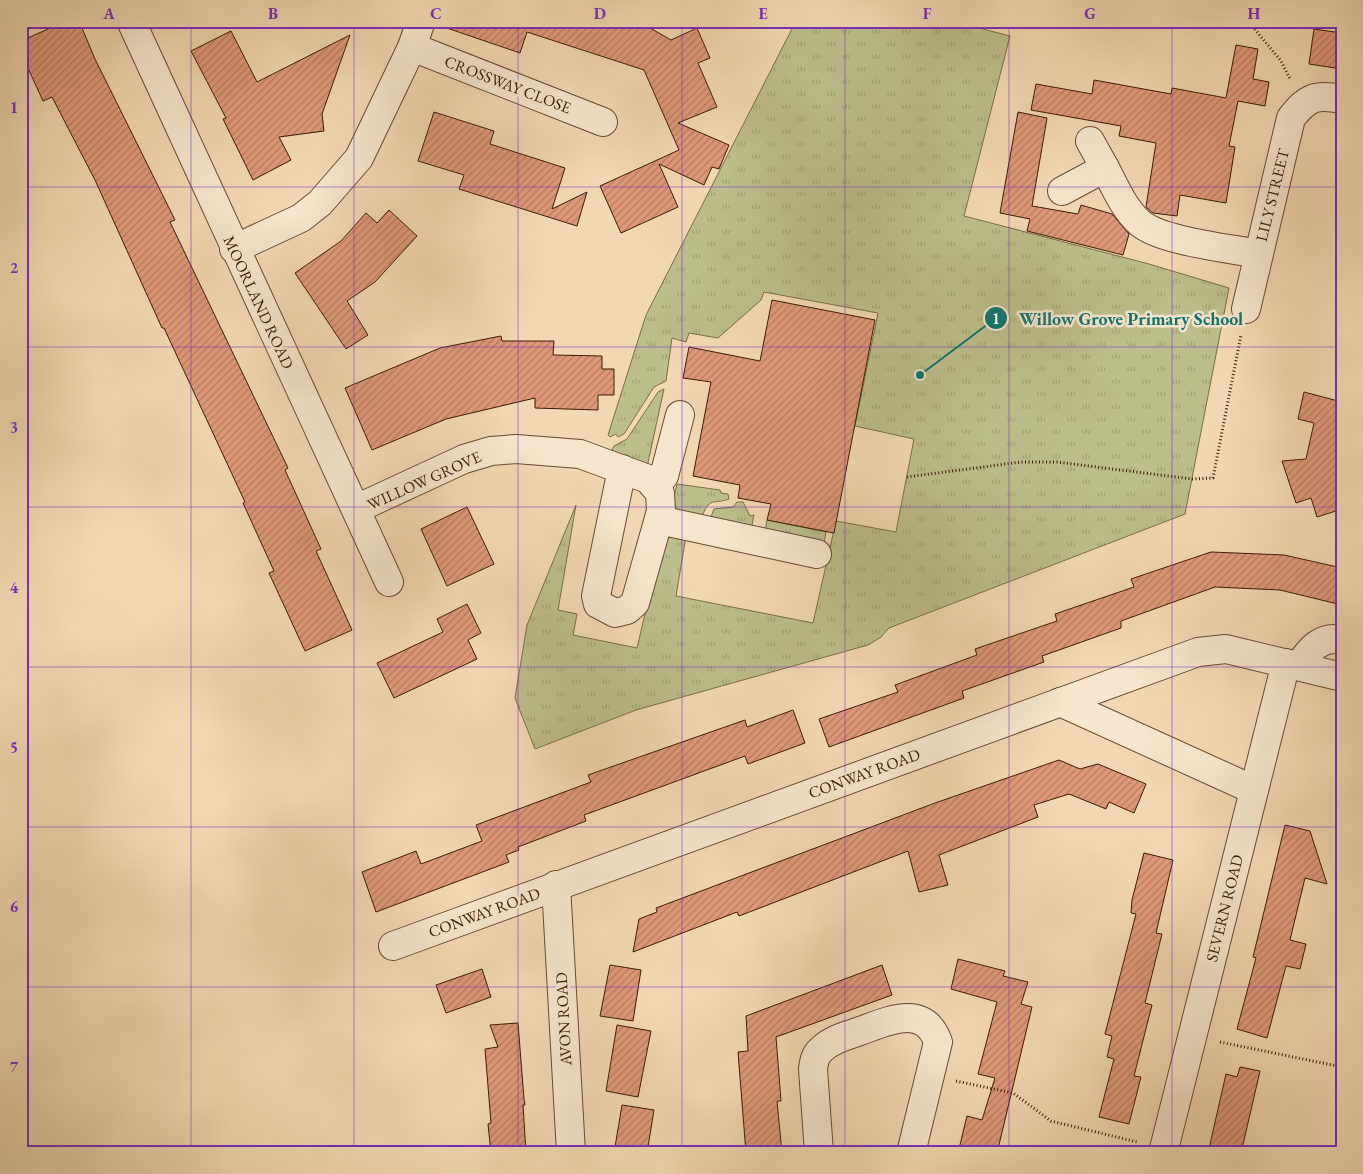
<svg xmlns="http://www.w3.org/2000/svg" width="1363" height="1174" viewBox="0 0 1363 1174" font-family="'EB Garamond',serif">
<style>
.grass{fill:url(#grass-tufts);stroke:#7b6c49}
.building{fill:url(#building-hatch);stroke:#3a1907}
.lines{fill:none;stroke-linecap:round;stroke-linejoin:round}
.minor-casing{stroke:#684932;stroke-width:30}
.path{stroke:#3a1907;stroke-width:3;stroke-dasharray:1 2.5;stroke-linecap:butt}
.minor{stroke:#f7e6cd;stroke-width:28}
.grid{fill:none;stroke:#7b2cbf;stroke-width:1;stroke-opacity:0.55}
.labels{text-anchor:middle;stroke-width:5;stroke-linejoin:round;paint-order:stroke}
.street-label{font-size:16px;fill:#3a1907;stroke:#f7e6cd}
.leader{fill:none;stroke:#0f766e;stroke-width:2}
.callout-dot{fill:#0f766e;stroke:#f7e6cd;stroke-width:2}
.mark-label{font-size:15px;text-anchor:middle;font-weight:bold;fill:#fff}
.callout-label{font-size:18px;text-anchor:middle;font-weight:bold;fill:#0f766e;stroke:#f7e6cd;stroke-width:5;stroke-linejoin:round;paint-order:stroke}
.neatline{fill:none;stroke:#7b2cbf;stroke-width:2}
.grid-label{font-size:16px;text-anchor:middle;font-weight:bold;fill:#7b2cbf}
</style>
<defs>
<pattern id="grass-tufts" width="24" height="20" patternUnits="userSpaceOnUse" patternTransform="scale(1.25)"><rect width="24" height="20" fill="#bcbe8b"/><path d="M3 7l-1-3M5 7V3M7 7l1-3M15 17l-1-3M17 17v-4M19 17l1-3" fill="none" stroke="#a2a376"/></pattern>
<pattern id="building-hatch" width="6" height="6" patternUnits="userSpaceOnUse" patternTransform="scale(1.25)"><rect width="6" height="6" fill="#df997a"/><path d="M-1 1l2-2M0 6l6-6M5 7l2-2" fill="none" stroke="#b67c62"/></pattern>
</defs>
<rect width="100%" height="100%" fill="#f2d8b2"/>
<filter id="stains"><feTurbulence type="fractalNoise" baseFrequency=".004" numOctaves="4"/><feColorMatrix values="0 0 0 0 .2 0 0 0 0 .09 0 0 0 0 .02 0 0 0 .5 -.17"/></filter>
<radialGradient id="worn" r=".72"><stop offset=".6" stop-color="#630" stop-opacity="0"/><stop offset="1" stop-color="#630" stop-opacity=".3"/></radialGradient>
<g class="grass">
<path d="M796,21H952L1010,36L964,216L1149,264L1229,288L1185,514L889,628L881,637L868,645L636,710L535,749L515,698L527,625L576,505L558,610L577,614L573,635L637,648L662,542L672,536H686L676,596L813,623L836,521L896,532L914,439L855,426L878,313L764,292L761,300L718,338L689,333L686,342L672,338L666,381L654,387L624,434L618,437L616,434L610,437L608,435L646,315Z"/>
<path d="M664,389L647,467L610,454L614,446L627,439L658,392Z"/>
<path d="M677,484L720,490L721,493L728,494L729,499C713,505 710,495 701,519L676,511L672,505Z"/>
<path d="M737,502H743L750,516L754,515L751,530L709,522L714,509L733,507Z"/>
<path d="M767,520L826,532L824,544L765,532Z"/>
</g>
<g class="building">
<path d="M66,21H79L95,59L175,220L170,222L288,468L285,470L321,549L316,551L352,630L305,651L269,573L274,571L243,503L245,502L164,328H162L95,180L52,97L43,101L21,53V41Z"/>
<path d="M439,21H638L671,40L697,28L710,58L698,63L717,107L678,123L729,145L719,169L712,167L704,185L659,164L678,207L621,233L600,186L679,150L644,70L527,32L520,53L438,25Z"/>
<path d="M1314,29L1342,33V69L1309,64Z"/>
<path d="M231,31L257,82L350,35L322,114L324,131L279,137L291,160L253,180L223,119L226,118L191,51Z"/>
<path d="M1236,45L1258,49L1253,79L1269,82L1265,106L1238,101L1229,146L1235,147L1226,203L1180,195L1177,216L1153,213L1146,207L1156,143L1119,136L1121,126L1031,110L1036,84L1092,94L1094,80L1171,94L1172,88L1226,98Z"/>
<path d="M434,112L494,131L490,144L565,168L552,209L587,192L577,226L459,189L464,175L418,161Z"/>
<path d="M1018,112L1047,118L1032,206L1078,214L1081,205L1112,214L1129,234L1123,255L1027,231L1030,219L1000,213Z"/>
<path d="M389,210L417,236L375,282L347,301L368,335L346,349L295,273L341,241L366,213L377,223Z"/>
<path d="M772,300L875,320L834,533L767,520L771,504L738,498L740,485L693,476L711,382L683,378L689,347L760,361Z"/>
<path d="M501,336L502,341H554L553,355L602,356V369H614V395H598V410L535,408V398L446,419L372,450L345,388L440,348Z"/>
<path d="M1304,392L1342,402V509L1317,517L1311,498L1296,503L1282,461L1306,459L1314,423L1298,419Z"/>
<path d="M467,507L494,564L447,586L421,529Z"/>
<path d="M1211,552L1284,555L1342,568V605L1280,590L1215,587L1121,621V628L1042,656L1044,662L962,691L964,698L829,747L819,719L898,692L895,685L977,655L975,649L1057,621L1055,614L1134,587L1131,579Z"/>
<path d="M467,604L481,633L468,640L477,659L394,698L377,663L443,632L437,619Z"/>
<path d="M793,710L805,743L748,764L745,756L584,815L586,821L518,847L519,850L506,855L509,862L376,912L362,872L416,851L421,864L482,841L476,825L591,782L588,775L745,720L747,727Z"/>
<path d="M1059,760L1080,769L1098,764L1146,784L1134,813L1109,802L1106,809L1069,794L1034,805L1038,817L939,855L948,885L919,892L908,851L739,916L737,912L633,952L639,919L657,912L656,908L935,803Z"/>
<path d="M1285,825L1310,831L1327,884L1305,878L1290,940L1306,944L1300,969L1286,966L1267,1038L1237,1029L1256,958L1253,957Z"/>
<path d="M1144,853L1173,860L1156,933L1162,934L1145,1003L1152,1005L1134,1076L1141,1077L1129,1124L1099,1117L1114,1059L1107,1057L1112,1036L1105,1034L1136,914L1131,913L1132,900Z"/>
<path d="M958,959L1005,971L1003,976L1028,982L1021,1004L1032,1007L997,1153H958L967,1116L982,1120L995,1078L978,1074L997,1002L951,989Z"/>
<path d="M610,965L641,970L633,1021L600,1016Z"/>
<path d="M882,965L892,995L776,1037L781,1101H777L782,1153H746L738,1052L748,1051L746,1016Z"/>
<path d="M482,969L491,997L446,1013L436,985Z"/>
<path d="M518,1023L524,1099L525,1105H523L526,1153H491L488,1124L491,1123L485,1049L498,1047L490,1025Z"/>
<path d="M617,1025L651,1031L638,1097L606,1091Z"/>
<path d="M1240,1067L1260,1071L1241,1153H1208L1226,1074L1237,1077Z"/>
<path d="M622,1105L654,1110L647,1153H614Z"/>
</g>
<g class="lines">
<g class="minor-casing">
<g id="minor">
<path d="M131,21L389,582"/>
<path d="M412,47L603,122"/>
<path d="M1090,141L1105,168"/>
<path d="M1062,191L1105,168C1115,187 1124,209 1140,223C1161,241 1228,248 1258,254"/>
<path d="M234,249L301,218L320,203L359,158L412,47L421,21"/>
<path d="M1246,309L1291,118C1308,97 1315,94 1342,99"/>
<path d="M655,485L664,476L680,415"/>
<path d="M356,509L464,459L491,451L516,449L580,454L648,479L660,493L661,511L635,603L627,610L615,613L598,604L596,596L622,469"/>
<path d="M659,520L817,554"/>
<path d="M1299,666C1309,650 1321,635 1342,640"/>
<path d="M1060,702L1254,790"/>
<path d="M556,885L571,1153"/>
<path d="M393,946L1198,652L1226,649L1342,677"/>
<path d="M819,1153L813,1069C814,1061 815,1055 822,1049C832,1039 847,1036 860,1031C888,1021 924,1003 938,1042L911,1153"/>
<path d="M1163,1153L1286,663"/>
</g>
</g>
<g class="path">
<path d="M1248,21L1281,61L1290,79"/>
<path d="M907,477L1021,462H1057L1192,479L1213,478L1241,335"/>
<path d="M1220,1042L1342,1067"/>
<path d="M956,1081L1013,1093L1051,1121L1137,1142"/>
</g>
<use href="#minor" class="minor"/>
</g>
<path class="grid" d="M191,21V1153M354,21V1153M518,21V1153M682,21V1153M845,21V1153M1009,21V1153M1172,21V1153M21,187H1342M21,347H1342M21,507H1342M21,667H1342M21,827H1342M21,987H1342"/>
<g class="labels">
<g class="street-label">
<text transform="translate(508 84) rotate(21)" y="6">CROSSWAY CLOSE</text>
<text transform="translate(1272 195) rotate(-76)" y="6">LILY STREET</text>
<text transform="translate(259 302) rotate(65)" y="6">MOORLAND ROAD</text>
<text transform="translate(424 480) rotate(-24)" y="6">WILLOW GROVE</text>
<text transform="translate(864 773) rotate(-20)" y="6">CONWAY ROAD</text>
<text transform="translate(1224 908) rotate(-76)" y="6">SEVERN ROAD</text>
<text transform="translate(484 912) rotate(-20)" y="6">CONWAY ROAD</text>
<text transform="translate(563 1019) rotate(-93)" y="6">AVON ROAD</text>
</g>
</g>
<path class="leader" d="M920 375L996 318"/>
<g class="callout-dot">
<circle cx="920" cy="375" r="5"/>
<circle cx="996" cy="318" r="12"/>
</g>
<g class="mark-label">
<text x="996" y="324">1</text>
</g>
<g class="callout-label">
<text x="1131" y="325">Willow Grove Primary School</text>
</g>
<rect width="1363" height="1174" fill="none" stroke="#f2d8b2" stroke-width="55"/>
<rect x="28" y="28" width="1308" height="1118" class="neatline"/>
<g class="grid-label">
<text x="109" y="19">A</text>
<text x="273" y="19">B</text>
<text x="436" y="19">C</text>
<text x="600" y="19">D</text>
<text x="763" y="19">E</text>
<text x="927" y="19">F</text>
<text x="1090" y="19">G</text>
<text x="1254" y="19">H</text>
<text x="14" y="113">1</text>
<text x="14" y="273">2</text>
<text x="14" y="433">3</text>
<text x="14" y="593">4</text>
<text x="14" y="753">5</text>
<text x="14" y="912">6</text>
<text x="14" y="1072">7</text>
</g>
<rect width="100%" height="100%" filter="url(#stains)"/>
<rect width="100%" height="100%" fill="url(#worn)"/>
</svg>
